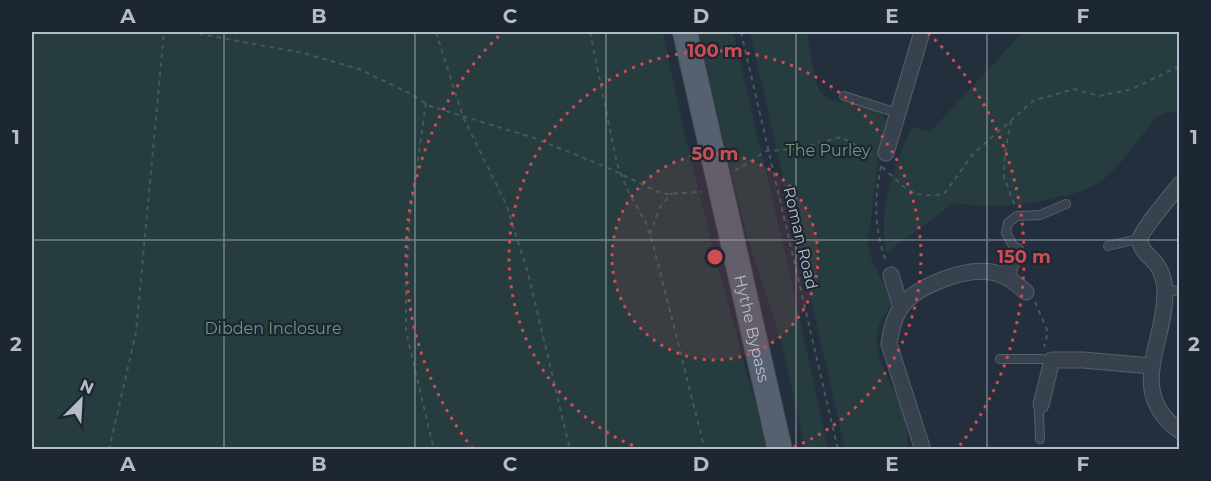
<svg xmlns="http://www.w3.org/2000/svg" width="1211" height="481" viewBox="0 0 1211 481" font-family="Montserrat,sans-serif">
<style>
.green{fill:#263c3f}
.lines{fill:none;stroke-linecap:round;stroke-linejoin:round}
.lane-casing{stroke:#565f6c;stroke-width:10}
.street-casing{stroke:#565f6c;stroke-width:17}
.primary-casing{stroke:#414a57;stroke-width:26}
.path{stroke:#44595c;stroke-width:2;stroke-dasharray:4.5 4.5;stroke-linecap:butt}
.lane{stroke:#38414e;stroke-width:8}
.street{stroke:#38414e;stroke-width:15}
.primary{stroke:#56606e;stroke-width:24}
.grid{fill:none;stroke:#b4bcc9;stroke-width:1.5;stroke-opacity:0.55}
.ring{fill:none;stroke:#ce4d50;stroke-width:3;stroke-dasharray:3 6}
.labels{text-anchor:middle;stroke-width:4.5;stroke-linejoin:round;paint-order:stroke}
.park-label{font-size:16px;fill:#6b9a76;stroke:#1d2633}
.street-label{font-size:16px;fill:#b4bcc9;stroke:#1d2633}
.centre{fill:#ce4d50;stroke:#1d2633;stroke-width:3}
.ring-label{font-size:18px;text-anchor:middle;font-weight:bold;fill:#ce4d50;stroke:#1d2633;stroke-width:4.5;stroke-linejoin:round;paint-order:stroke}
.neatline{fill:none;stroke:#b4bcc9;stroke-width:2}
.grid-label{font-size:20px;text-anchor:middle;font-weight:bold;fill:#b4bcc9}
</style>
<rect width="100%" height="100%" fill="#242f3e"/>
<g class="green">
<path d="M32,32H663C690,172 731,311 767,449H32Z"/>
<path d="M698,32H733L791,278L828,449H805L782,344L746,233Z"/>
<path d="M750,32H807C810,48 813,83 823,95C836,111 874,93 888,124L878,158L870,226C860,252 882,277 893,300C889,312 879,320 877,333C874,366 895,385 903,412C907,424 907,437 908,449H845Z"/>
<path d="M1023,32H1179V111L1165,113L1156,117C1139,138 1120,169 1098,183C1085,191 1069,195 1054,198C1018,207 991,208 954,203L886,253C877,214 895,162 912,127L930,132Z"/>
</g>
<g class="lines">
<g class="lane-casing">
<g id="lane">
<path d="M844,96L897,113"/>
<path d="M1108,246L1141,238"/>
<path d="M1016,251L1006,233L1008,223L1017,216L1040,215L1066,204"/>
<path d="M1165,290L1180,291"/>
<path d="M1000,359H1042"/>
<path d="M1040,439L1039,413L1041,405"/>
</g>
</g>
<g class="street-casing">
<g id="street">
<path d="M886,153L922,32"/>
<path d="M1180,184C1172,194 1141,231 1140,239C1139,250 1152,258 1157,265C1162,272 1165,283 1165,291C1166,343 1125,392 1180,431"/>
<path d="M891,275L901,307"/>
<path d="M1006,277L1016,251"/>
<path d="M1041,405L1052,360H1083L1151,366"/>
<path d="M923,450L889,344C891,332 893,320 900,309C914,286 964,268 991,272C1005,274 1016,283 1026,292"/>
</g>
</g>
<g class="primary-casing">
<g id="primary">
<path id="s1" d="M685,32L780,450"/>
</g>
</g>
<g class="path">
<path d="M190,32L303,53L359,69L411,94L430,106L534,138L606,167L656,191L666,194L702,192"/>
<path d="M436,32L463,117L506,204L528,273L570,450"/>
<path d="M590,32L617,164L627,189L646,223L653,244L705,450"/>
<path d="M741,32L838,450"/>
<path d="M426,103L410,215L406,288V331L434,450"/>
<path d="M1011,121L1005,153L1004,177L1015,206"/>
<path d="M881,166C874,200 874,228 886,261"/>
<path d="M882,167C907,188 908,199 944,194L973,154L1033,101L1074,89L1099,96L1132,89L1180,66"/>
<path d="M735,171L766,151L796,149L841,137L867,151L872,156"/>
<path d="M650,234L660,207L672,193"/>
<path d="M1035,302L1048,332L1044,347"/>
<path d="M109,450L136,332L164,32"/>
</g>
<use href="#lane" class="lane"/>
<use href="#street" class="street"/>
<use href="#primary" class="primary"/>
</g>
<path class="grid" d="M224,32V450M415,32V450M606,32V450M796,32V450M987,32V450M32,240H1180"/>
<circle cx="715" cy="257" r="103" fill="#ce4d50" fill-opacity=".12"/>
<g class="ring">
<circle cx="715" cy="257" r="103"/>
<path d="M641 449A206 206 0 1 1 789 449"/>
<path d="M473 449A309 309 0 0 1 502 33M928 33A309 309 0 0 1 957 449"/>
</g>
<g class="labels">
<g class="park-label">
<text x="828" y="156">The Purley</text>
<text x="273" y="334">Dibden Inclosure</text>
</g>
<g class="street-label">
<text transform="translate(801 238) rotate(77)" y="6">Roman Road</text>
<text dy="6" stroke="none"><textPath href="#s1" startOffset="304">Hythe Bypass</textPath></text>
</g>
</g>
<circle cx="715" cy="257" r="9" class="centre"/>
<g class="ring-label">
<text x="715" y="57">100 m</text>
<text x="715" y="160">50 m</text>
<text x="1024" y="263">150 m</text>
</g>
<rect width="1211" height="481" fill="none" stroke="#1d2633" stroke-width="66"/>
<g transform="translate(81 400) rotate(24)" stroke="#1d2633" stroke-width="4.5" paint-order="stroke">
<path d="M0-4.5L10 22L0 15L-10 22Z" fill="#b4bcc9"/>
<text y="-9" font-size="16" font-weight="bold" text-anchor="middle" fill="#b4bcc9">N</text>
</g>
<rect x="33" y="33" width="1145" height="415" class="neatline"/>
<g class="grid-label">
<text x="128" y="23">A</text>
<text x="319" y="23">B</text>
<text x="510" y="23">C</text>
<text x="701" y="23">D</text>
<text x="892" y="23">E</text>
<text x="1083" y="23">F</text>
<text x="16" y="144">1</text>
<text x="1194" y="144">1</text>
<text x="16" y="351">2</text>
<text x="1194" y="351">2</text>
<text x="128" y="471">A</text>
<text x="319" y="471">B</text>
<text x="510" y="471">C</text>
<text x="701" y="471">D</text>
<text x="892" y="471">E</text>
<text x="1083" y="471">F</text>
</g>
</svg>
